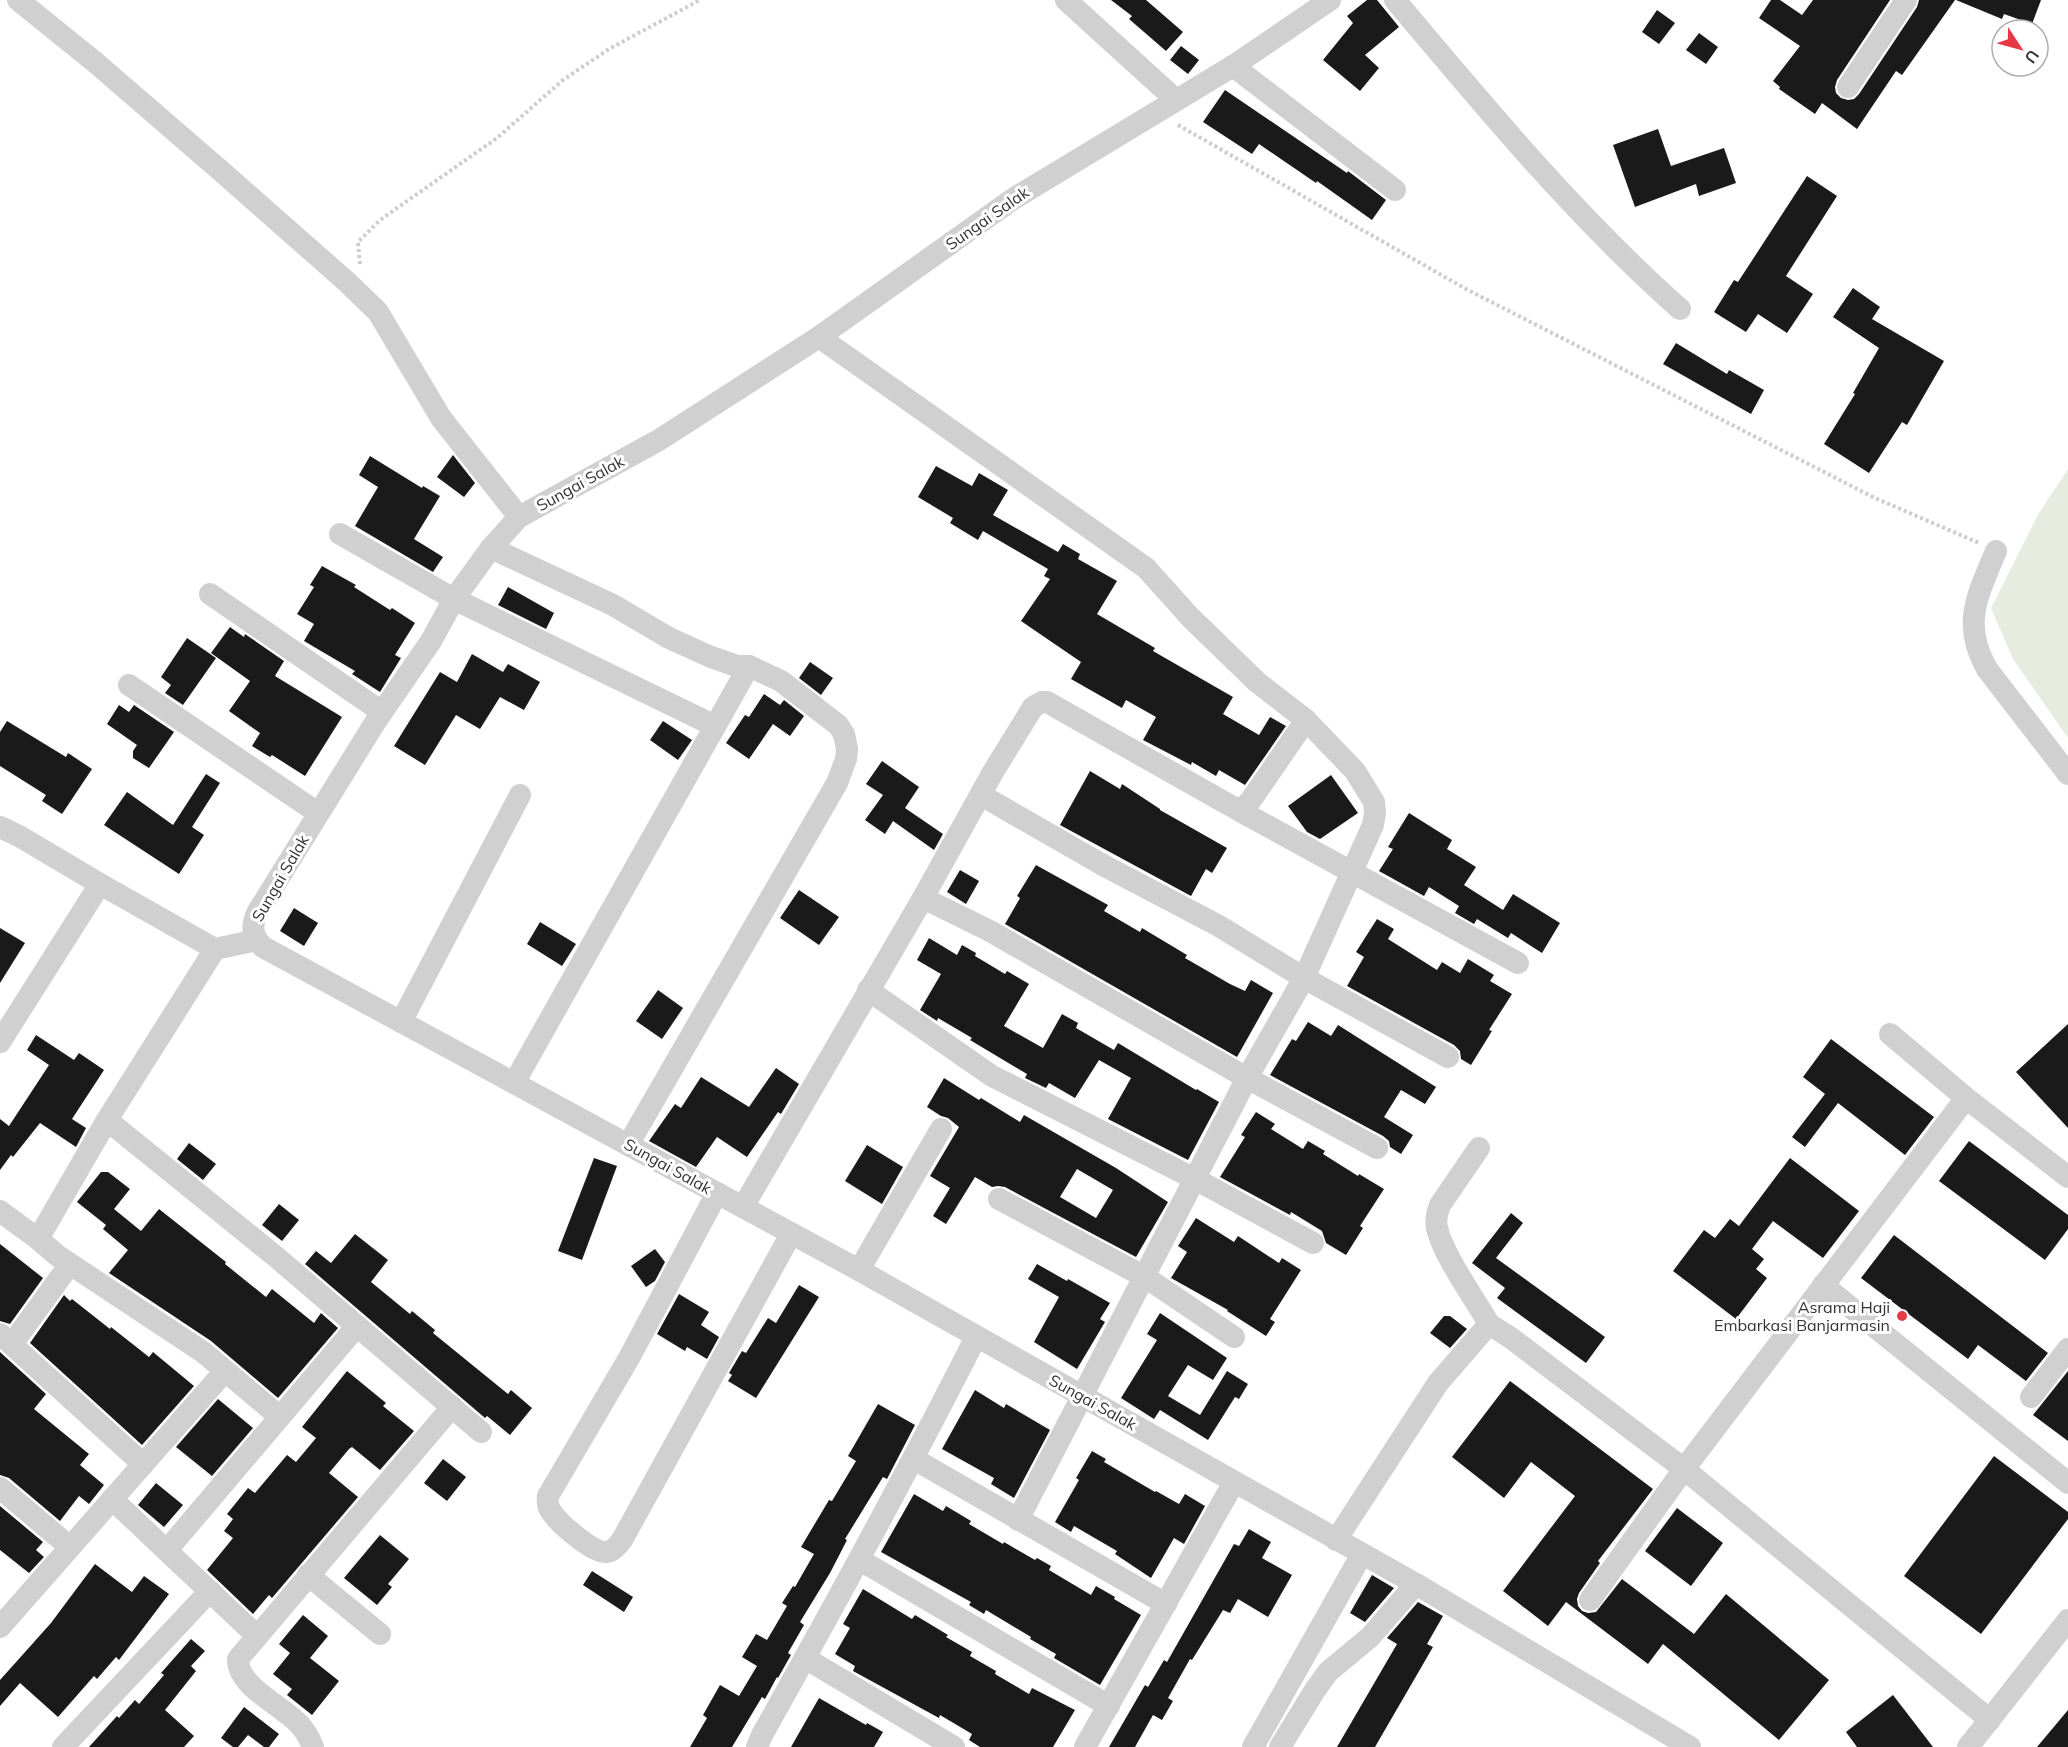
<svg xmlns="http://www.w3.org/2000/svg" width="2068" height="1747" viewBox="0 0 2068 1747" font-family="Mulish,sans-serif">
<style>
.green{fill:#e6ecdf}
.building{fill:#1a1a1a;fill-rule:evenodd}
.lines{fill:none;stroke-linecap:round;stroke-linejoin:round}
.path{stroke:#cdcdcd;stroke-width:4;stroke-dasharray:3 3;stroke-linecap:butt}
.minor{stroke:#d0d0d0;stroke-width:22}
.poi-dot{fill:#e63946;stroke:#fff;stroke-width:2}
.labels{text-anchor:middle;stroke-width:6;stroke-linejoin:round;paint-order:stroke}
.street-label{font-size:16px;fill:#333;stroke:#fff}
.poi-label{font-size:16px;fill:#333;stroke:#fff;text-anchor:end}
</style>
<rect width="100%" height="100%" fill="#fff"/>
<path class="green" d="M2068,469V738L2013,659L1991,608L2039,513Z"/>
<g class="building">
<path d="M1111,0H1146L1183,32L1166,51L1129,19L1132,16Z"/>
<path d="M1367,0H1377L1399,27L1365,55L1379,68L1360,91L1323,60L1353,23L1347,16Z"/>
<path d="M1771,0H1780L1802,15L1813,0H1890L1837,80L1835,87L1836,93L1841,98L1848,100L1854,99L1859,94L1917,7L1919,0H1955L1902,75L1896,71L1857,129L1822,103L1815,114L1779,89L1780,87L1773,81L1800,46L1759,18Z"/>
<path d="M1956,0H2041L2032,24L2004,14L2002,19Z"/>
<path d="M1657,10L1675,23L1659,44L1642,32Z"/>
<path d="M1699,33L1718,47L1706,64L1686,50Z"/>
<path d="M1181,46L1199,60L1188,74L1170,60Z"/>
<path d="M1225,90L1347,173L1348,171L1386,200L1372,220L1317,181L1316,183L1259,144L1252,154L1203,122Z"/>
<path d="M1658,129L1671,166L1724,148L1736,183L1699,196L1696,184L1635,207L1613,145Z"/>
<path d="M1807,176L1837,196L1786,276L1813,294L1787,333L1758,314L1746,332L1714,312L1734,280L1738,282Z"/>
<path d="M1853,288L1880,307L1872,319L1944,361L1907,425L1902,422L1869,473L1824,444L1855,394L1853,393L1879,348L1833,317Z"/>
<path d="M1676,343L1727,374L1729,370L1764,390L1751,414L1663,364Z"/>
<path d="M453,455L475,483L464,497L437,477Z"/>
<path d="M370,456L422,488L423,486L440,496L414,539L443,557L433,572L355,526L378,487L359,475Z"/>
<path d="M936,466L972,486L979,473L1008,490L993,515L1058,552L1063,544L1080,554L1078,559L1117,581L1097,614L1155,648L1153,651L1233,697L1223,714L1259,735L1270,717L1286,726L1245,785L1219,770L1216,776L1192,762L1191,765L1143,740L1156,717L1126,700L1122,708L1071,679L1081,662L1021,621L1050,579L1044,576L1048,569L983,531L978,540L950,523L953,518L918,497Z"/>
<path d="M322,566L356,585L354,587L390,610L392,608L415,623L395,655L401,658L380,692L352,674L355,671L304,641L314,624L297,614L314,587L310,585Z"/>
<path d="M508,587L554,613L546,629L498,605Z"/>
<path d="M230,627L244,637L245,634L284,661L275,676L342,717L305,776L272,755L270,757L252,746L260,733L229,711L250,681L211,653Z"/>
<path d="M187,638L216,658L183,705L165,693L171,685L161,677Z"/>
<path d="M472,654L503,672L508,664L540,682L524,710L500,697L480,729L456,715L425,765L394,746L440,672L457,682Z"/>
<path d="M810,662L833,678L821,695L799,678Z"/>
<path d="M764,694L780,705L784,700L804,716L790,736L773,724L749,759L726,743L745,715L749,717Z"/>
<path d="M119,705L129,712L134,705L174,732L149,768L133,758V751L137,745L107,724Z"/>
<path d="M7,721L66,757L68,753L92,769L62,814L42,801L46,795L0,766V732Z"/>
<path d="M663,721L692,740L678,760L650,740Z"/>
<path d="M882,761L919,787L905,808L943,834L934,850L893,821L885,834L865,820L883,795L866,784Z"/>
<path d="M1090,771L1120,789L1122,784L1160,809V810L1227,848L1212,873L1206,869L1191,896L1060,825Z"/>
<path d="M206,774L220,783L192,827L204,835L179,874L104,825L127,792L173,825Z"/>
<path d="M1331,775L1358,813L1320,839L1307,832L1288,806Z"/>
<path d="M1409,813L1452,840L1447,849L1476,867L1464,885L1503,910L1513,894L1560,923L1542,953L1511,933L1508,938L1477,919L1474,924L1455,913L1459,906L1429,887L1424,896L1379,871L1393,849L1388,847Z"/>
<path d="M1036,865L1108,905L1104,911L1140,932L1142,928L1187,955L1185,958L1230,984L1245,991L1251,980L1273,993L1237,1057L1005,924L1020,898L1017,896Z"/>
<path d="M960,870L979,881L966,904L947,892Z"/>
<path d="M799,890L839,917L819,945L780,918Z"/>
<path d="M294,908L318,923L304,946L280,931Z"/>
<path d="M1377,919L1394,929L1388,939L1437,970L1442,962L1460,973L1468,959L1494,975L1490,981L1512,994L1489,1030L1492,1031L1471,1065L1461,1059L1460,1051L1454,1045L1347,986L1364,957L1356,952Z"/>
<path d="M540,922L576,944L562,966L527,944Z"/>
<path d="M0,928L25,943L0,983Z"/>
<path d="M929,938L957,955L962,945L976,953L975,956L1005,974L1007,971L1029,984L1004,1026L1043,1048L1062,1014L1078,1023L1076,1028L1114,1050L1118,1043L1196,1090L1197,1089L1219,1102L1188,1160L1108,1119L1131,1078L1099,1060L1075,1098L1049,1083L1046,1088L1025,1078L1027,1074L970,1040L972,1038L938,1018L937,1021L920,1010L941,974L917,960Z"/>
<path d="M658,990L683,1008L662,1039L636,1021Z"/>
<path d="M1308,1022L1331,1036L1338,1025L1436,1087L1425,1104L1401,1090L1384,1117L1413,1135L1401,1154L1390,1147L1389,1141L1383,1136L1270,1075L1292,1039L1296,1041Z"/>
<path d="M2068,1024V1128L2016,1072Z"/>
<path d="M36,1035L74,1060L79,1053L104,1070L72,1119L86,1128L76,1147L40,1123L13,1157L11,1155L0,1170V1119L9,1126L49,1065L27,1050Z"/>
<path d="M1831,1039L1934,1117L1905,1155L1838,1103L1805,1147L1792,1137L1825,1094L1803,1077Z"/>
<path d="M776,1068L799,1084L781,1114L778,1112L747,1157L717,1137L696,1167L649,1141L675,1104L681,1108L701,1077L749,1107Z"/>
<path d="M944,1078L979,1100L981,1098L1020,1122L1024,1115L1116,1168L1168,1202L1136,1257L1005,1187L998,1186L992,1187L975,1177L946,1224L933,1216L950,1188L930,1176L959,1127L948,1118L941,1116L927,1107ZM1077,1169L1113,1190L1096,1218L1060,1197Z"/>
<path d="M1256,1112L1275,1124L1271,1129L1303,1149L1308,1141L1325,1151L1323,1154L1358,1176L1359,1174L1384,1189L1360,1226L1363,1228L1346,1255L1326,1243L1322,1231L1291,1212L1290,1215L1220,1177L1245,1137L1241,1135Z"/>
<path d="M1969,1141L2068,1215V1229L2045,1260L1939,1181Z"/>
<path d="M189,1143L216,1164L203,1180L177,1159Z"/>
<path d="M867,1145L903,1167L882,1204L845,1181Z"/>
<path d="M594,1158L617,1166L582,1260L558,1251Z"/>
<path d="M1790,1158L1859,1211L1823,1258L1773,1221L1752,1249L1764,1259L1756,1269L1767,1278L1736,1319L1673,1271L1704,1230L1715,1238L1730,1219L1739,1226Z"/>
<path d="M101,1172H108L130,1189L114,1209L141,1231L159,1209L226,1262L225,1264L266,1297L272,1289L314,1323L321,1313L338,1328L278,1398L211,1341L109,1273L128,1250L103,1229L106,1225L77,1202Z"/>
<path d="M279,1204L299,1220L282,1241L262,1225Z"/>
<path d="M1511,1213L1523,1223L1496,1258L1605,1337L1586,1363L1497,1298L1505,1288L1472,1263Z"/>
<path d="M1196,1218L1234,1242L1238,1236L1279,1263L1282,1258L1301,1270L1270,1319L1275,1322L1266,1336L1227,1311L1228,1310L1171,1278L1187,1252L1178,1246Z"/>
<path d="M355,1234L388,1260L371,1282L410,1314L412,1311L435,1330L433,1333L508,1394L511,1390L532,1408L510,1435L487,1416L485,1418L305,1264L316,1251L331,1263Z"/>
<path d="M1894,1235L2048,1353L2026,1381L1978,1345L1968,1359L1861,1278Z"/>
<path d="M0,1244L43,1278L10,1324L0,1321Z"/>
<path d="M655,1249L665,1262L655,1281L646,1287L631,1266Z"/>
<path d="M1037,1264L1067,1281L1068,1279L1110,1303L1100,1319L1105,1322L1077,1369L1034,1342L1059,1297L1028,1279Z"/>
<path d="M799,1285L819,1297L756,1398L728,1381L732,1375L729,1373L742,1351L746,1353L768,1318L776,1323Z"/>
<path d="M679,1294L709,1312L701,1325L719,1337L707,1359L687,1347L685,1351L657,1334Z"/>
<path d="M64,1295L70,1301L72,1299L110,1329L111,1327L149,1357L153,1352L194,1386L142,1445L30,1343Z"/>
<path d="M1160,1313L1227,1358L1213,1380L1188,1365L1168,1396L1200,1415L1227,1371L1248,1384L1239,1399L1235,1397L1208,1440L1160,1410L1154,1419L1121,1398L1157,1340L1147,1334Z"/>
<path d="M1444,1316H1450L1467,1329L1450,1348L1430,1333Z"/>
<path d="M0,1352L46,1394L34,1409L89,1454L80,1465L104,1485L89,1504L79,1496L60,1521L9,1478L0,1475Z"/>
<path d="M347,1371L386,1403L383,1406L414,1431L380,1470L352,1447L349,1449L329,1473L358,1497L272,1598L269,1595L253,1614L207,1570L233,1538L224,1531L233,1519L227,1514L248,1488L255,1493L287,1455L296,1462L316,1438L302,1427Z"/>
<path d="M2068,1371V1441L2033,1415Z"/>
<path d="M1510,1381L1653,1489L1598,1561L1600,1563L1579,1593L1577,1599L1578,1606L1582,1611L1588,1613L1596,1612L1622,1579L1694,1634L1726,1594L1829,1680L1779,1740L1663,1644L1648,1664L1566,1602L1548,1626L1503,1591L1575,1496L1531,1462L1504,1498L1452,1457Z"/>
<path d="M975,1390L1004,1408L1006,1404L1050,1430L1014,1498L991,1484L994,1478L942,1449Z"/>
<path d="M218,1399L253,1428L212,1476L176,1447Z"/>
<path d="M878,1404L915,1425L887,1479L883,1477L845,1539L847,1540L830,1573L800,1622L804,1625L788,1653L791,1655L778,1678L777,1677L765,1699L762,1697L732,1747H690L707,1718L703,1715L720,1685L739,1696L757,1666L742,1657L756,1634L767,1640L787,1606L782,1603L793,1586L795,1587L814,1554L801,1547L829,1500L832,1501L856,1461L848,1456Z"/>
<path d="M1092,1451L1106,1459L1104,1462L1155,1492L1156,1491L1179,1504L1185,1494L1205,1506L1184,1544L1174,1538L1151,1578L1115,1554L1117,1551L1074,1526L1071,1532L1055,1522L1079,1480L1076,1478Z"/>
<path d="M1994,1456L2068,1512V1519L1981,1634L1904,1576Z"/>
<path d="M443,1459L466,1477L447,1501L424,1483Z"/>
<path d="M156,1483L183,1505L164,1527L138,1505Z"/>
<path d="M914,1494L943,1511L946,1506L971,1521L969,1524L1003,1544L1004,1542L1035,1560L1037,1558L1051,1566L1049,1570L1091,1595L1096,1586L1115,1597L1114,1599L1141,1615L1100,1685L1054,1658L1056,1654L1030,1639L1031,1637L986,1610L984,1614L969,1605L971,1602L881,1552Z"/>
<path d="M0,1506L43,1542L36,1550L44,1557L29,1573L0,1550Z"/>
<path d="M1677,1508L1723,1543L1691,1586L1645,1551Z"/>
<path d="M1249,1529L1271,1542L1262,1558L1292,1575L1268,1617L1238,1599L1230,1613L1223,1610L1192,1660L1190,1659L1168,1698L1173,1701L1162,1720L1153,1715L1135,1747H1109L1145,1685L1148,1687L1164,1660L1167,1662L1234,1544L1239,1546Z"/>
<path d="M380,1535L409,1559L388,1584L392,1587L377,1605L344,1578Z"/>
<path d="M95,1564L132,1592L144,1576L169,1594L119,1660L116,1657L97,1679L94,1676L58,1717L20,1683L0,1706V1680L51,1623Z"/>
<path d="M592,1571L633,1597L624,1612L583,1585Z"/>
<path d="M1372,1575L1394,1588L1365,1622L1350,1613Z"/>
<path d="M863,1589L912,1619L915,1615L948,1635L946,1637L972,1652L970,1656L996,1671L995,1674L1029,1694L1032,1688L1075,1710L1053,1747H980L969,1740L972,1734L940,1715L939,1718L853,1671L855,1666L835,1654L850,1628L843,1624Z"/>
<path d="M1418,1602L1443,1616L1427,1644L1433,1647L1375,1747H1337L1397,1644L1387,1638Z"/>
<path d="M303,1615L328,1636L310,1658L339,1681L312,1715L287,1695L292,1689L273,1674L290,1653L279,1644Z"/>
<path d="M191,1639L205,1651L191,1666L196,1671L165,1710L194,1736L184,1747H89L117,1716L119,1718L135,1700L139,1704L164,1675L161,1673Z"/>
<path d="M1893,1695L1933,1747H1857L1846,1732Z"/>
<path d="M819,1698L866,1725L867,1723L883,1732L874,1747H791Z"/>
<path d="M244,1707L279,1734L269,1747H264L248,1735L238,1747H233L221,1738Z"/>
<path d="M2068,1710V1747H2037Z"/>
</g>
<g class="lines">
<g class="path">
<path d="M1178,125L1466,289L1875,498L1979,543"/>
<path d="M360,264L358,242L380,220L497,138L563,80L609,49L700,0"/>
</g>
<g class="minor">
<path d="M18,0L96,63L221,171L347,282L378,312L441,418L519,517"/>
<path d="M1066,0L1176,100"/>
<path d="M1330,0L1233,66L1013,199L819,337L659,440L519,517L491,548L454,599L431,641L376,721L257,913C251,927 252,936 263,947L859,1270L1416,1584L1690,1747"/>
<path d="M1395,0C1485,107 1575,216 1680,309"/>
<path d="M1233,66L1395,190"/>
<path d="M1848,87L1906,0"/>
<path d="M819,337L1146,568L1190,617L1257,682L1306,720L1355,771L1374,802L1375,813L1373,825L1304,978L1247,1078L1018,1520"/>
<path d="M340,534L454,599L715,726"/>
<path d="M491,548L613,605L669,638L711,657L737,666H749L781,681L838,725L844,734L847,749L846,759L837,783L628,1145"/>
<path d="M1996,551C1978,595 1961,623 1987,669L2068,774"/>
<path d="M210,594L382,712"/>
<path d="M129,685L318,813"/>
<path d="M981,795L1103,865L1219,926L1304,978L1448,1057"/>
<path d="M1240,811L1518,963"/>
<path d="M0,827L19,836L100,884"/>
<path d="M923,898L993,772L1033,707L1042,702H1047L1240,811L1251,800L1306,720"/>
<path d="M215,949L107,1120L38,1239L58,1256L203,1352L280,1417"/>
<path d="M868,990L992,1076L1195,1179L1313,1243"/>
<path d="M401,1022L520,795"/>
<path d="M1890,1034L1966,1098L2068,1177"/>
<path d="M0,1042L100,884L215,949L257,940"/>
<path d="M514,1083L749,666"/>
<path d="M107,1120L275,1256L481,1432"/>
<path d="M1479,1148L1440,1205C1437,1213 1435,1220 1437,1228C1443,1255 1475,1299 1489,1324"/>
<path d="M717,1193L629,1358L548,1496C547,1503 548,1509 553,1514C560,1524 595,1555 607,1552C613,1551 618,1545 622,1540L791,1234"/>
<path d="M999,1199L1145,1277L1234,1337"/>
<path d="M743,1207L923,898L990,931L1247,1078L1377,1148"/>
<path d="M0,1211L38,1239"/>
<path d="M859,1270L941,1129"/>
<path d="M1823,1285L2068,1483"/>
<path d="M0,1334L143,1464"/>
<path d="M12,1344L70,1264"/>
<path d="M2031,1397L2068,1349"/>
<path d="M914,1459L1166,1604"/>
<path d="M0,1488L70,1547"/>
<path d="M112,1499L257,1636"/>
<path d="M1336,1540L1438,1383L1489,1324L1511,1338L1684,1469L1990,1720"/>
<path d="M167,1550L357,1326"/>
<path d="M860,1560L1109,1706"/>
<path d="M308,1575L380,1634"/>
<path d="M1590,1600L1684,1469L1966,1098"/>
<path d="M0,1627L225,1371"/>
<path d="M805,1658L954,1747"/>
<path d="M63,1747L210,1591"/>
<path d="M313,1747C310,1739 304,1729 298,1723C281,1705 237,1686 238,1659L452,1407"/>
<path d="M757,1747L762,1735C836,1603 908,1471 976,1337"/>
<path d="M1085,1747L1234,1482"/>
<path d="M1253,1747L1362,1554"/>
<path d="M1280,1747L1315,1690L1328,1672L1370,1637L1416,1584"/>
<path d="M1968,1747L2068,1620"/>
</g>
</g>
<circle class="poi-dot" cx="1902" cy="1316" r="6"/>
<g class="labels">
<g class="street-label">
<text transform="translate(987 218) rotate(-35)" y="6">Sungai Salak</text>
<text transform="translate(580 483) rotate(-29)" y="6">Sungai Salak</text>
<text transform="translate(280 878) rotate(-60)" y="6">Sungai Salak</text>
<text transform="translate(668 1166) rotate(29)" y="6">Sungai Salak</text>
<text transform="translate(1093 1402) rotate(29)" y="6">Sungai Salak</text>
</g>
<g class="poi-label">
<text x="1890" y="1313">Asrama Haji<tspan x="1890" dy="18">Embarkasi Banjarmasin</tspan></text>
</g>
</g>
<g transform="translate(2020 48) rotate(126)"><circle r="28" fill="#ffffff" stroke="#adadad" stroke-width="1.5"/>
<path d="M0-4.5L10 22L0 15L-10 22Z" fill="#e63946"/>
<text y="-9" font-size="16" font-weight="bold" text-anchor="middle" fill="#333333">U</text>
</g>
</svg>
